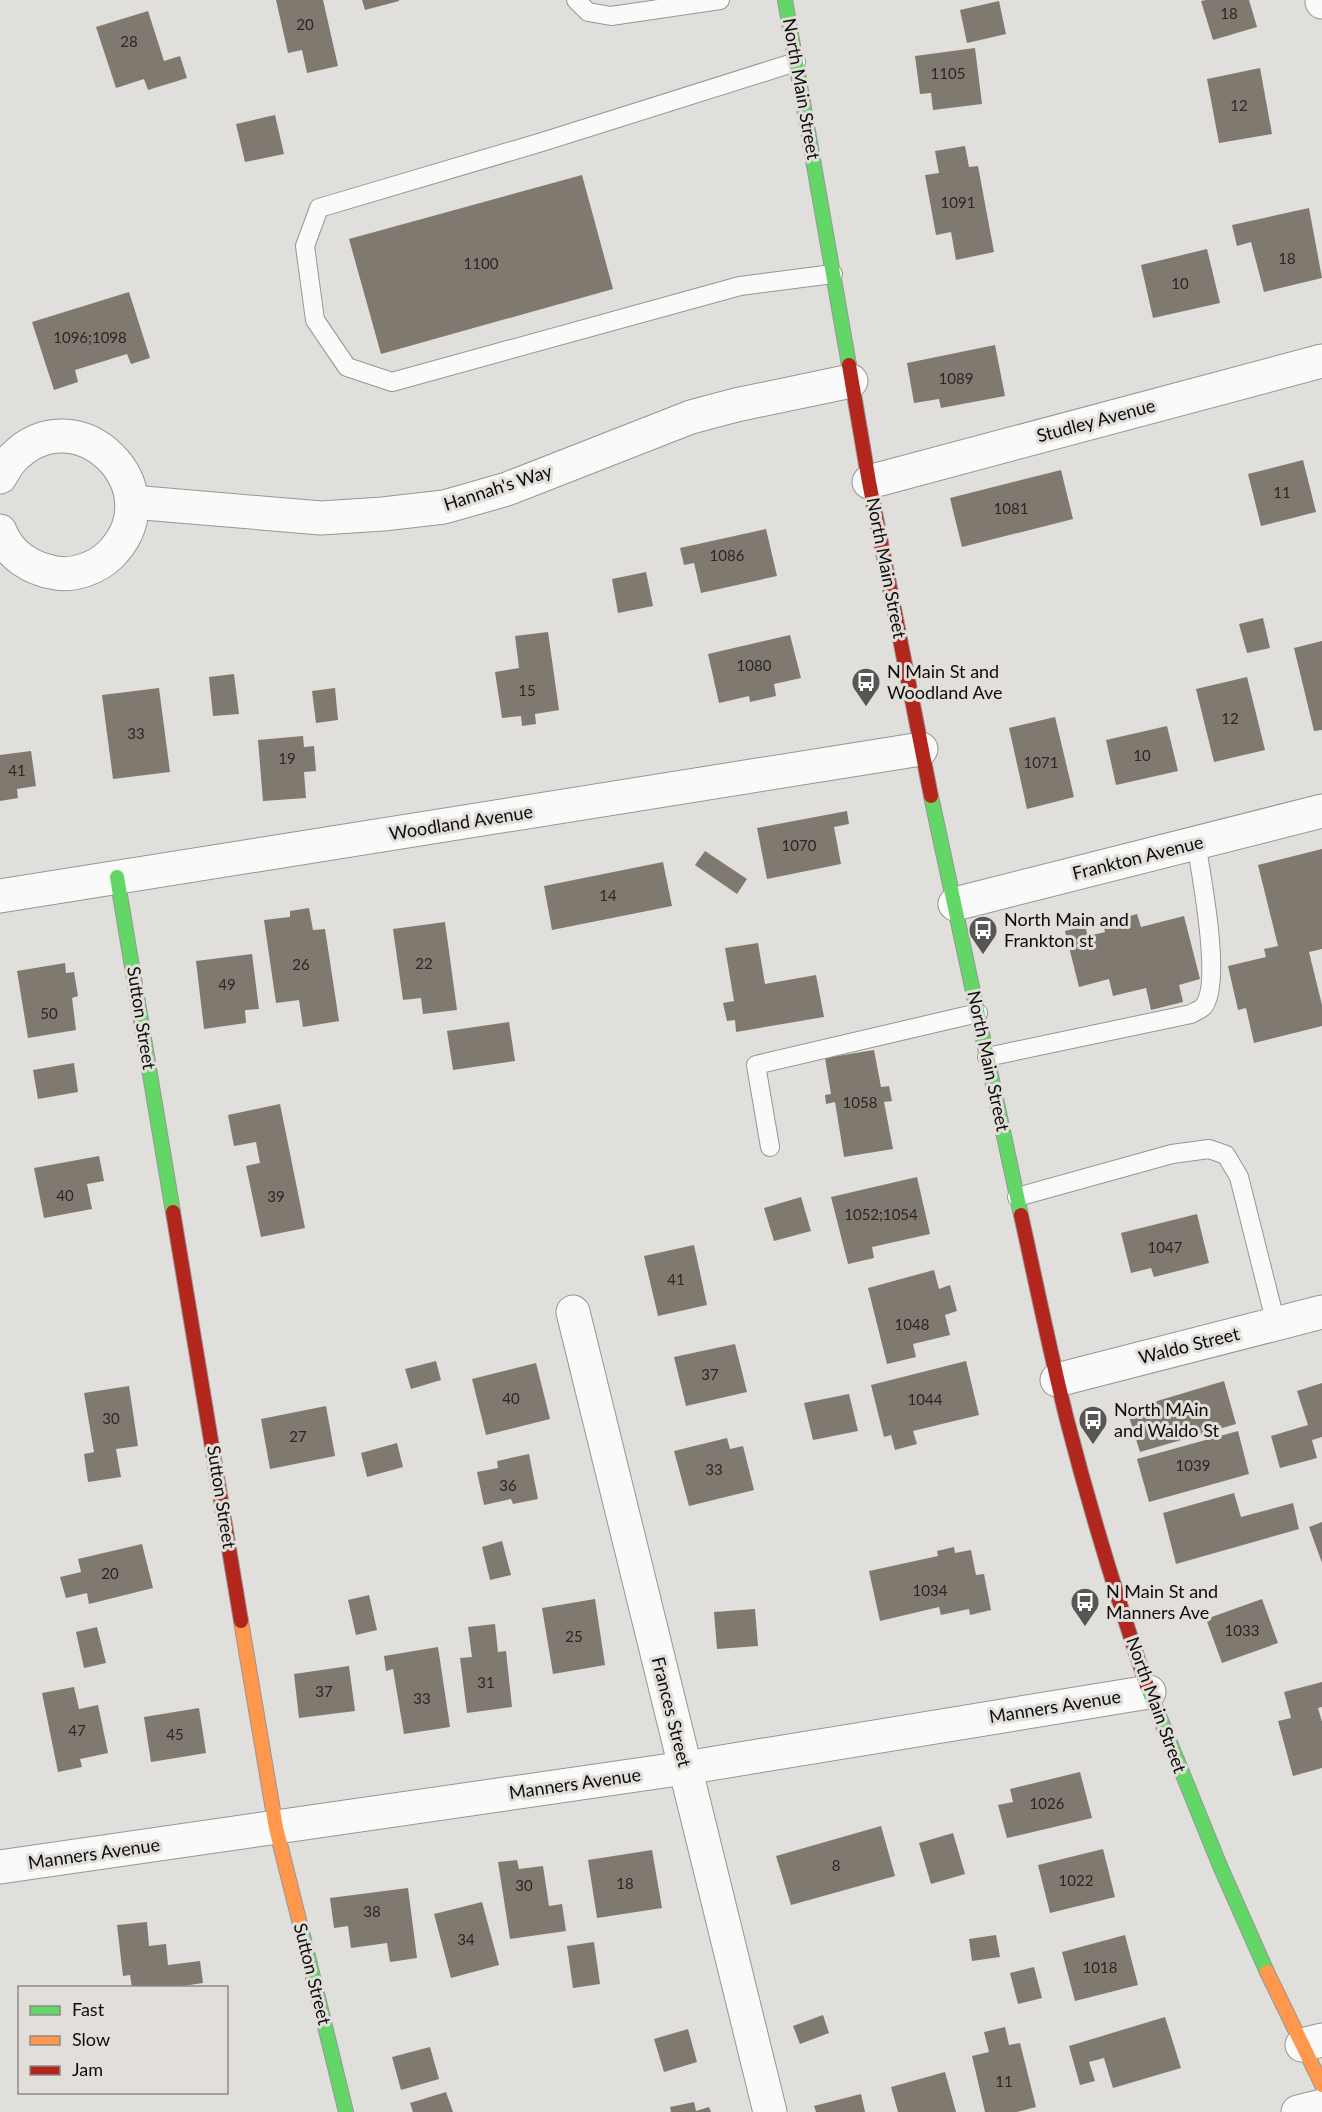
<svg xmlns="http://www.w3.org/2000/svg" width="1322" height="2112" viewBox="0 0 1322 2112" font-family="Lato,sans-serif">
<style>
.building{fill:#7f7970}
.lines{fill:none;stroke-linecap:round;stroke-linejoin:round}
.lane-casing{stroke:#989694;stroke-width:20}
.street-casing{stroke:#989694;stroke-width:35}
.fast-casing{stroke:#989694;stroke-width:16}
.slow-casing{stroke:#989694;stroke-width:16}
.jam-casing{stroke:#989694;stroke-width:16}
.lane{stroke:#fafafa;stroke-width:18}
.street{stroke:#fafafa;stroke-width:33}
.fast{stroke:#63d668;stroke-width:14}
.slow{stroke:#ff974d;stroke-width:14}
.jam{stroke:#b3261e;stroke-width:14}
.labels{text-anchor:middle;stroke-width:6;stroke-linejoin:round;paint-order:stroke}
.number-label{font-size:15px;fill:#2a2724}
.street-label{font-size:18px;fill:#0d0c0b;stroke:#e2dfdb}
.poi-label{font-size:18px;fill:#0d0c0b;stroke:#e2dfdb;text-anchor:start}
</style>
<rect width="100%" height="100%" fill="#e1dfdc"/>
<g class="building">
<path d="M276,0H323L338,66L307,73L302,50L288,53Z"/>
<path d="M362,0H399V1L365,10Z"/>
<path d="M1206,0H1249L1257,27L1213,40L1201,1Z"/>
<path d="M999,1L1006,34L967,43L960,10Z"/>
<path d="M148,11L164,61L180,56L187,78L148,90L144,79L116,88L96,27Z"/>
<path d="M975,48L982,104L933,110L931,93L920,94L915,56Z"/>
<path d="M1260,68L1272,134L1219,143L1207,79Z"/>
<path d="M275,115L284,154L245,162L236,124Z"/>
<path d="M965,146L969,167L978,166L994,252L956,260L951,232L936,235L925,175L939,173L935,151Z"/>
<path d="M582,175L613,289L381,354L349,239Z"/>
<path d="M1309,208L1322,278L1264,292L1251,242L1237,246L1232,225Z"/>
<path d="M1207,249L1220,303L1153,318L1141,265Z"/>
<path d="M129,292L150,358L131,364L127,354L75,370L78,382L54,390L32,322Z"/>
<path d="M995,345L1005,396L941,408L939,399L914,403L907,363Z"/>
<path d="M1303,460L1316,512L1261,526L1248,474Z"/>
<path d="M1061,470L1073,519L962,547L950,498Z"/>
<path d="M766,529L777,576L701,593L694,563L684,565L680,548Z"/>
<path d="M646,572L653,606L618,613L612,579Z"/>
<path d="M1263,618L1270,648L1247,653L1239,624Z"/>
<path d="M548,632L559,710L535,714L536,724L522,726L521,716L502,718L495,672L519,668L515,636Z"/>
<path d="M790,635L801,678L774,684L776,696L750,702L749,696L719,703L708,654Z"/>
<path d="M1322,641V730L1314,731L1294,648Z"/>
<path d="M234,674L239,714L213,716L209,677Z"/>
<path d="M1247,677L1265,750L1214,762L1196,689Z"/>
<path d="M159,688L170,772L113,779L102,695Z"/>
<path d="M335,688L338,720L316,723L312,691Z"/>
<path d="M1055,717L1074,797L1027,809L1009,728Z"/>
<path d="M1167,726L1178,771L1116,785L1106,740Z"/>
<path d="M303,736L304,747L314,746L316,771L304,772L306,798L263,801L258,740Z"/>
<path d="M31,751L36,786L17,789L18,798L0,801V755Z"/>
<path d="M847,811L849,824L834,827L841,864L767,879L757,828Z"/>
<path d="M1322,849V949L1309,952L1322,1005V1026L1254,1043L1246,1008L1238,1010L1228,966L1266,957L1264,949L1278,946L1258,865Z"/>
<path d="M705,851L747,879L737,894L695,865Z"/>
<path d="M663,862L672,906L552,930L544,886Z"/>
<path d="M309,908L313,930L325,929L339,1021L303,1027L299,1000L276,1003L264,920L290,917V911Z"/>
<path d="M1137,914L1141,927L1184,916L1200,979L1179,985L1183,1002L1151,1010L1146,988L1113,996L1109,979L1079,987L1065,931L1085,926L1088,936L1105,932L1103,923Z"/>
<path d="M445,922L457,1010L423,1014L421,998L403,1000L393,929Z"/>
<path d="M758,943L765,984L816,975L824,1017L736,1032L735,1020L727,1021L723,1003L734,1001L725,948Z"/>
<path d="M252,954L259,1009L245,1010L246,1023L204,1029L196,961Z"/>
<path d="M65,963L66,973L74,972L78,996L72,998L76,1030L28,1038L17,971Z"/>
<path d="M509,1022L515,1061L453,1070L447,1031Z"/>
<path d="M874,1050L881,1087L889,1086L892,1101L884,1102L893,1149L844,1157L835,1102L826,1104L825,1095L831,1094L825,1058Z"/>
<path d="M74,1063L78,1092L38,1099L33,1070Z"/>
<path d="M280,1104L305,1228L261,1237L246,1166L260,1163L256,1142L234,1146L228,1115Z"/>
<path d="M99,1156L104,1181L87,1184L92,1209L44,1218L34,1168Z"/>
<path d="M917,1177L930,1234L872,1247L874,1258L848,1264L831,1197Z"/>
<path d="M801,1197L811,1231L774,1241L764,1208Z"/>
<path d="M1197,1214L1209,1263L1154,1277L1151,1268L1131,1273L1121,1233Z"/>
<path d="M694,1245L707,1305L658,1316L644,1256Z"/>
<path d="M934,1270L939,1289L950,1285L957,1311L945,1315L950,1335L913,1344L916,1357L887,1364L868,1288Z"/>
<path d="M735,1344L747,1392L686,1406L674,1357Z"/>
<path d="M436,1361L441,1380L411,1389L405,1369Z"/>
<path d="M966,1361L979,1415L913,1431L917,1444L895,1450L891,1435L884,1437L871,1385Z"/>
<path d="M536,1363L550,1419L486,1435L472,1379Z"/>
<path d="M1224,1381L1236,1424L1140,1452L1127,1410Z"/>
<path d="M1322,1383V1437L1312,1440L1317,1458L1280,1468L1271,1436L1308,1425L1297,1391Z"/>
<path d="M129,1386L138,1446L116,1449L121,1477L88,1482L84,1454L94,1452L84,1393Z"/>
<path d="M849,1394L858,1431L813,1440L804,1403Z"/>
<path d="M326,1406L335,1456L270,1469L261,1419Z"/>
<path d="M1238,1431L1249,1474L1149,1502L1137,1459Z"/>
<path d="M727,1438L730,1449L743,1446L754,1490L689,1506L674,1451Z"/>
<path d="M397,1443L403,1467L367,1477L361,1453Z"/>
<path d="M529,1454L538,1499L513,1504L511,1499L484,1505L477,1472L498,1468L497,1461Z"/>
<path d="M1234,1493L1241,1517L1293,1503L1299,1529L1176,1564L1163,1513Z"/>
<path d="M1322,1522V1563L1309,1527Z"/>
<path d="M502,1541L511,1575L490,1580L482,1547Z"/>
<path d="M142,1544L153,1588L89,1604L87,1593L66,1598L60,1577L81,1572L78,1559Z"/>
<path d="M954,1547L955,1553L971,1550L976,1575L984,1574L991,1610L970,1615L969,1609L941,1615L939,1607L880,1621L869,1571L938,1556L937,1551Z"/>
<path d="M369,1595L377,1630L356,1635L348,1600Z"/>
<path d="M595,1599L605,1665L553,1674L542,1608Z"/>
<path d="M1262,1599L1278,1643L1222,1663L1206,1619Z"/>
<path d="M755,1609L758,1646L717,1649L714,1612Z"/>
<path d="M495,1624L498,1652L506,1651L512,1707L467,1713L460,1658L472,1657L468,1627Z"/>
<path d="M97,1627L106,1663L84,1668L76,1632Z"/>
<path d="M438,1647L450,1727L404,1734L393,1669L386,1671L384,1656Z"/>
<path d="M349,1666L355,1711L299,1718L294,1674Z"/>
<path d="M1322,1682V1707L1318,1708L1322,1722V1768L1293,1776L1278,1721L1291,1718L1284,1692Z"/>
<path d="M74,1687L79,1709L98,1705L108,1753L80,1759L82,1767L58,1772L42,1693Z"/>
<path d="M199,1708L206,1753L151,1762L144,1717Z"/>
<path d="M1080,1772L1092,1818L1007,1838L998,1805L1013,1802L1010,1789Z"/>
<path d="M881,1826L895,1876L791,1905L776,1856Z"/>
<path d="M953,1833L965,1874L931,1884L919,1843Z"/>
<path d="M1103,1849L1115,1897L1050,1913L1038,1865Z"/>
<path d="M652,1850L662,1908L597,1918L588,1860Z"/>
<path d="M517,1860L519,1869L543,1866L549,1906L562,1904L566,1931L510,1939L498,1862Z"/>
<path d="M408,1888L417,1958L390,1962L387,1943L351,1948L348,1926L334,1928L330,1898Z"/>
<path d="M482,1902L499,1965L451,1978L434,1914Z"/>
<path d="M147,1922L149,1946L166,1944L168,1965L200,1961L203,1983L169,1988H132L130,1975L123,1976L117,1925Z"/>
<path d="M996,1935L1000,1957L972,1961L969,1939Z"/>
<path d="M1125,1935L1138,1985L1075,2001L1062,1952Z"/>
<path d="M594,1942L600,1984L573,1988L567,1946Z"/>
<path d="M1034,1967L1042,1998L1018,2004L1010,1973Z"/>
<path d="M823,2015L829,2033L800,2044L793,2026Z"/>
<path d="M1165,2017L1181,2068L1113,2088L1104,2058L1089,2062L1095,2081L1080,2085L1069,2046Z"/>
<path d="M1005,2027L1009,2045L1020,2043L1036,2107L1017,2112H985L972,2056L989,2052L984,2032Z"/>
<path d="M688,2029L697,2062L664,2072L654,2039Z"/>
<path d="M430,2047L439,2079L401,2090L392,2057Z"/>
<path d="M945,2072L956,2112H898L891,2087Z"/>
<path d="M446,2092L453,2112H413L410,2103Z"/>
<path d="M861,2094L865,2112H816L814,2106Z"/>
<path d="M694,2102L696,2111L709,2107L711,2112H671L670,2107Z"/>
</g>
<g class="lines">
<g class="lane-casing">
<g id="lane">
<path d="M576,0L588,12L611,16L720,0"/>
<path d="M796,62L542,142L319,208L305,246L315,320L347,367L392,382L740,286L833,274"/>
<path d="M987,1057L1191,1014C1194,1012 1200,1010 1203,1007C1223,985 1201,874 1196,843"/>
<path d="M770,1147L756,1065L978,1013"/>
<path d="M1017,1197L1172,1154L1209,1149L1226,1155L1239,1177L1276,1324"/>
</g>
</g>
<g class="street-casing">
<g id="street">
<path d="M1322,0V2"/>
<path d="M0,477C4,471 8,463 13,458C77,392 176,489 110,555C97,568 74,576 56,573C31,569 9,555 0,531"/>
<path d="M869,482L1322,361"/>
<path d="M132,502L321,518L383,514L444,507L507,489L691,417L736,405L851,381"/>
<path d="M0,896L921,749"/>
<path d="M955,904L1322,811"/>
<path d="M573,1312L770,2112"/>
<path d="M1057,1380L1322,1312"/>
<path d="M0,1867L685,1768L1149,1692"/>
<path d="M1302,2045L1322,2040"/>
<path d="M1298,2112L1322,2106"/>
</g>
</g>
<g class="fast-casing">
<g id="fast">
<path d="M785,0L849,365"/>
<path d="M931,796L1021,1215"/>
<path d="M117,877L173,1212"/>
<path d="M1147,1686L1220,1866L1267,1972"/>
<path d="M301,1928L346,2112"/>
</g>
</g>
<g class="slow-casing">
<g id="slow">
<path d="M241,1621L276,1828L301,1928"/>
<path d="M1267,1972L1322,2085"/>
</g>
</g>
<g class="jam-casing">
<g id="jam">
<path d="M849,365L869,482L931,796"/>
<path d="M173,1212L241,1621"/>
<path d="M1021,1215C1036,1283 1050,1352 1067,1420C1090,1509 1117,1598 1147,1686"/>
</g>
</g>
<use href="#lane" class="lane"/>
<use href="#street" class="street"/>
<use href="#fast" class="fast"/>
<use href="#slow" class="slow"/>
<use href="#jam" class="jam"/>
</g>
<defs>
<g id="bus-pin" transform="scale(1.5)"><path d="M0 17L-7.5 6A9.5 9.5 0 1 1 7.5 6Z" fill="#575654" stroke="#e2dfdb"/><path d="M-5-6H5V4H4V6H2V4H-2V6H-4V4H-5ZM-3.5-4V0h7V-4ZM-3.5 1.2v1.5H-2V1.2ZM2 1.2v1.5H3.5V1.2Z" fill="#fff"/></g>
</defs>
<g fill-rule="evenodd">
<use href="#bus-pin" x="866" y="682"/>
<use href="#bus-pin" x="983" y="930"/>
<use href="#bus-pin" x="1093" y="1420"/>
<use href="#bus-pin" x="1085" y="1602"/>
</g>
<g class="labels">
<g class="number-label">
<text x="1229" y="19">18</text>
<text x="305" y="30">20</text>
<text x="129" y="47">28</text>
<text x="948" y="79">1105</text>
<text x="1239" y="111">12</text>
<text x="958" y="208">1091</text>
<text x="1287" y="264">18</text>
<text x="481" y="269">1100</text>
<text x="1180" y="289">10</text>
<text x="90" y="343">1096;1098</text>
<text x="956" y="384">1089</text>
<text x="1282" y="498">11</text>
<text x="1011" y="514">1081</text>
<text x="727" y="561">1086</text>
<text x="754" y="671">1080</text>
<text x="527" y="696">15</text>
<text x="1230" y="724">12</text>
<text x="136" y="739">33</text>
<text x="1142" y="761">10</text>
<text x="287" y="764">19</text>
<text x="1041" y="768">1071</text>
<text x="17" y="776">41</text>
<text x="799" y="851">1070</text>
<text x="608" y="901">14</text>
<text x="424" y="969">22</text>
<text x="301" y="970">26</text>
<text x="227" y="990">49</text>
<text x="49" y="1019">50</text>
<text x="860" y="1108">1058</text>
<text x="65" y="1201">40</text>
<text x="276" y="1202">39</text>
<text x="881" y="1220">1052;1054</text>
<text x="1165" y="1253">1047</text>
<text x="676" y="1285">41</text>
<text x="912" y="1330">1048</text>
<text x="710" y="1380">37</text>
<text x="511" y="1404">40</text>
<text x="925" y="1405">1044</text>
<text x="111" y="1424">30</text>
<text x="298" y="1442">27</text>
<text x="1193" y="1471">1039</text>
<text x="714" y="1475">33</text>
<text x="508" y="1491">36</text>
<text x="110" y="1579">20</text>
<text x="930" y="1596">1034</text>
<text x="1242" y="1636">1033</text>
<text x="574" y="1642">25</text>
<text x="486" y="1688">31</text>
<text x="324" y="1697">37</text>
<text x="422" y="1704">33</text>
<text x="77" y="1736">47</text>
<text x="175" y="1740">45</text>
<text x="1047" y="1809">1026</text>
<text x="836" y="1871">8</text>
<text x="1076" y="1886">1022</text>
<text x="625" y="1889">18</text>
<text x="524" y="1891">30</text>
<text x="372" y="1917">38</text>
<text x="466" y="1945">34</text>
<text x="1100" y="1973">1018</text>
<text x="1004" y="2087">11</text>
</g>
<g class="street-label">
<text transform="translate(801 89) rotate(80)" y="6">North Main Street</text>
<text transform="translate(1096 421) rotate(-15)" y="6">Studley Avenue</text>
<text transform="translate(498 488) rotate(-18)" y="6">Hannah's Way</text>
<text transform="translate(886 568) rotate(79)" y="6">North Main Street</text>
<text transform="translate(461 823) rotate(-9)" y="6">Woodland Avenue</text>
<text transform="translate(1138 858) rotate(-14)" y="6">Frankton Avenue</text>
<text transform="translate(141 1018) rotate(81)" y="6">Sutton Street</text>
<text transform="translate(988 1061) rotate(78)" y="6">North Main Street</text>
<text transform="translate(1189 1346) rotate(-14)" y="6">Waldo Street</text>
<text transform="translate(221 1497) rotate(81)" y="6">Sutton Street</text>
<text transform="translate(1156 1705) rotate(70)" y="6">North Main Street</text>
<text transform="translate(1055 1707) rotate(-9)" y="6">Manners Avenue</text>
<text transform="translate(671 1712) rotate(76)" y="6">Frances Street</text>
<text transform="translate(575 1784) rotate(-8)" y="6">Manners Avenue</text>
<text transform="translate(94 1854) rotate(-8)" y="6">Manners Avenue</text>
<text transform="translate(312 1974) rotate(76)" y="6">Sutton Street</text>
</g>
<g class="poi-label">
<text x="887" y="678">N Main St and<tspan x="887" dy="21">Woodland Ave</tspan></text>
<text x="1004" y="926">North Main and<tspan x="1004" dy="21">Frankton st</tspan></text>
<text x="1114" y="1416">North MAin<tspan x="1114" dy="21">and Waldo St</tspan></text>
<text x="1106" y="1598">N Main St and<tspan x="1106" dy="21">Manners Ave</tspan></text>
</g>
</g>
<rect x="18" y="1986" width="210" height="108" fill="#e2dfdb" stroke="#8d8b88" stroke-width="1.5"/>
<rect x="30" y="2006" width="30" height="9" fill="#63d668" stroke="#8d8b88" stroke-width="1.5"/>
<text x="72" y="2016" font-size="18" fill="#0d0c0b">Fast</text>
<rect x="30" y="2036" width="30" height="9" fill="#ff974d" stroke="#8d8b88" stroke-width="1.5"/>
<text x="72" y="2046" font-size="18" fill="#0d0c0b">Slow</text>
<rect x="30" y="2066" width="30" height="9" fill="#b3261e" stroke="#8d8b88" stroke-width="1.5"/>
<text x="72" y="2076" font-size="18" fill="#0d0c0b">Jam</text>
</svg>
